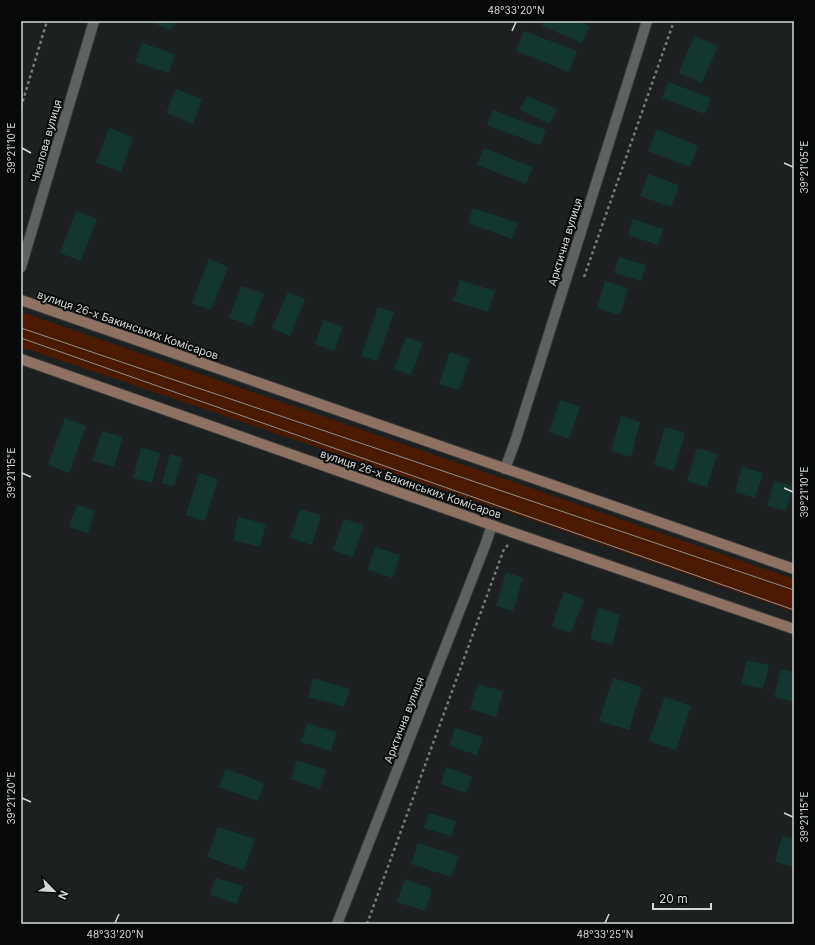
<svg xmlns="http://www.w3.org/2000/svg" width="815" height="945" viewBox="0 0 815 945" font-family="Inter,sans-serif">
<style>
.green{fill:#4c1901}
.building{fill:#12352f}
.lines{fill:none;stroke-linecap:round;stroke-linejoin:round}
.street-casing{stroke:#383b3a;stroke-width:12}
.secondary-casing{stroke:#383b3a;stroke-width:12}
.path{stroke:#767978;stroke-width:2.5;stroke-dasharray:3 3;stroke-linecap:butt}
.street{stroke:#5e6261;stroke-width:10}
.secondary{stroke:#8d7264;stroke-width:10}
.tram{stroke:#8d908f;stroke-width:1}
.ticks{fill:none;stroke:#d4d7d6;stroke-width:1.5}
.labels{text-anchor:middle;stroke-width:4;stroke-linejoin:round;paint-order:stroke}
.street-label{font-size:11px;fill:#d4d7d6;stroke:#080a09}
.neatline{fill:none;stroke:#d4d7d6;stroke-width:1.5}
.ticks-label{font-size:10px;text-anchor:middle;fill:#d4d7d6}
</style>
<rect width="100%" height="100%" fill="#1d2020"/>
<path class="green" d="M21,312L794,579V612L529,519L21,347Z"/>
<g class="building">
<path d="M148,21H175L171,30Z"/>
<path d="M544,21H577L590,26L582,43L542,26Z"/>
<path d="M524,31L577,51L569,72L516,51Z"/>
<path d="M694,36L718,46L702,83L679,73Z"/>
<path d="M142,43L175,54L169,73L135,62Z"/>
<path d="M668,82L711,98L705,114L662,98Z"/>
<path d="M176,89L202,99L193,124L166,113Z"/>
<path d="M527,96L557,109L550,124L520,110Z"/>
<path d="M493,110L546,130L540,145L487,125Z"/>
<path d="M109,128L133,137L121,172L96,163Z"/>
<path d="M657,129L698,146L690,167L648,151Z"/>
<path d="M484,148L533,167L526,184L477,165Z"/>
<path d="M648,174L679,185L671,207L640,196Z"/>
<path d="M473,208L518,223L512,239L468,223Z"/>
<path d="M76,211L97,219L81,261L60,253Z"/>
<path d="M633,219L663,229L658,245L628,235Z"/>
<path d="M619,257L646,265L641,281L614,273Z"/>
<path d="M209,259L228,267L211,310L192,303Z"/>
<path d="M460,280L495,291L488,312L453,301Z"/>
<path d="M605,281L628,288L620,315L597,308Z"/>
<path d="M241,286L264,294L252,326L229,318Z"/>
<path d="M288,292L305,299L290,336L272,328Z"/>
<path d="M378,307L394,312L377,361L361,356Z"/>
<path d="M324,320L343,327L334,351L315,344Z"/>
<path d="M406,337L423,343L411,375L394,369Z"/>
<path d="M450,352L470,359L459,390L439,384Z"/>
<path d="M560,400L580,407L569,439L549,432Z"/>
<path d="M621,416L640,422L631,457L611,451Z"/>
<path d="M65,418L86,426L69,473L48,465Z"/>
<path d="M665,427L685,433L674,471L654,465Z"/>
<path d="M102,431L123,437L114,467L93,461Z"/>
<path d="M141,448L160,453L152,483L133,478Z"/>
<path d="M697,448L717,454L707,487L687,481Z"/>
<path d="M170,454L182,458L174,486L162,483Z"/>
<path d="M742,467L763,473L755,498L735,492Z"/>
<path d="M199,473L218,479L205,521L186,515Z"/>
<path d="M774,481L793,486L786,511L767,506Z"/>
<path d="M77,505L95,511L88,533L69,527Z"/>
<path d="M300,509L321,515L312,545L290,538Z"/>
<path d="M238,517L266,524L260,547L233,540Z"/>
<path d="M344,519L364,525L353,557L333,550Z"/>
<path d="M375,547L400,555L393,578L368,570Z"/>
<path d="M506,572L523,578L513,611L496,606Z"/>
<path d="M564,592L584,599L571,633L552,626Z"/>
<path d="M598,608L620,615L612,645L590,639Z"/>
<path d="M747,660L769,665L763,689L741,684Z"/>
<path d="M781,669L794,672V702L774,697Z"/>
<path d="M313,678L350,689L344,707L308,697Z"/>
<path d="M613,678L642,687L629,730L599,721Z"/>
<path d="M478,684L503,691L496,717L470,709Z"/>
<path d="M665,697L691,706L676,750L649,741Z"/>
<path d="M307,723L337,732L331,751L301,742Z"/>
<path d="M455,728L483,737L477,755L449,746Z"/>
<path d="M297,760L326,770L320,789L291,779Z"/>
<path d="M446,767L472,777L466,793L441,784Z"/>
<path d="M226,769L264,783L258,801L219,787Z"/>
<path d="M429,813L456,821L451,836L424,828Z"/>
<path d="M218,827L255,839L244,870L207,857Z"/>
<path d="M782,836L794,839V867L775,862Z"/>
<path d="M418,843L459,856L451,877L411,864Z"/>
<path d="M215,878L243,886L237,904L210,895Z"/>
<path d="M405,879L432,889L425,911L397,902Z"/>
</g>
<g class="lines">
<g class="street-casing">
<g id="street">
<path d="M21,267L94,21"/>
<path d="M505,469L516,439L647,21"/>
<path d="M337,924L486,543L492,525"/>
</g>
</g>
<g class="secondary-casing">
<g id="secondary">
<path d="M21,300L794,569"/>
<path d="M21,359L517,534L794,629"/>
</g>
</g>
<g class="path">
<path d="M21,107L47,21"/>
<path d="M584,277L674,21"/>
<path d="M367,924L504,549L508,545"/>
</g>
<use href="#street" class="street"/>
<use href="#secondary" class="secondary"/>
<g class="tram">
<path d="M21,328L794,590"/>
<path d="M21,338L794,610"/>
</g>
</g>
<path class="ticks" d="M512,31L516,22M22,148L31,153M784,163L793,167M22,473L31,477M784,488L793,492M22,798L31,802M784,813L793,817M115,923L119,914M605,923L609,914"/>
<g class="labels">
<g class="street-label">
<text transform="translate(46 141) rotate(-74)" y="4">Чкалова вулиця</text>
<text transform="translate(565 242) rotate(-73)" y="4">Арктична вулиця</text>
<text transform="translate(128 325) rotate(19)" y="4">вулиця 26-х Бакинських Комісаров</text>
<text transform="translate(411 484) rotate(19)" y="4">вулиця 26-х Бакинських Комісаров</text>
<text transform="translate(404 720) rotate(-69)" y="4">Арктична вулиця</text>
</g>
</g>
<rect width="815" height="945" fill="none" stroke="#080a09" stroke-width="44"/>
<g transform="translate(54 891) rotate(114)" stroke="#080a09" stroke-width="3" paint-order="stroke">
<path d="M0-3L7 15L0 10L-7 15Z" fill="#d4d7d6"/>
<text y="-6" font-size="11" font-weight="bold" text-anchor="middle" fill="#d4d7d6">N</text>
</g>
<path d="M653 903v6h58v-6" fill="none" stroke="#d4d7d6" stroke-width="2"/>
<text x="659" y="903" font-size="12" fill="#d4d7d6" stroke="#080a09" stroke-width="3" paint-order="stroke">20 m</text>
<rect x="22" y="22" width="771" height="901" class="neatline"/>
<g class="ticks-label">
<text x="516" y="14">48°33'20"N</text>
<text transform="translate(11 148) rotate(-90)" y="4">39°21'10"E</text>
<text transform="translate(804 167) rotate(-90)" y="4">39°21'05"E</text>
<text transform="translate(11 473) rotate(-90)" y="4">39°21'15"E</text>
<text transform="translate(804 492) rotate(-90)" y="4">39°21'10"E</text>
<text transform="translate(11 798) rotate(-90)" y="4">39°21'20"E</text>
<text transform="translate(804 817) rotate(-90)" y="4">39°21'15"E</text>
<text x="115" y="938">48°33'20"N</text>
<text x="605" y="938">48°33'25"N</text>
</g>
</svg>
